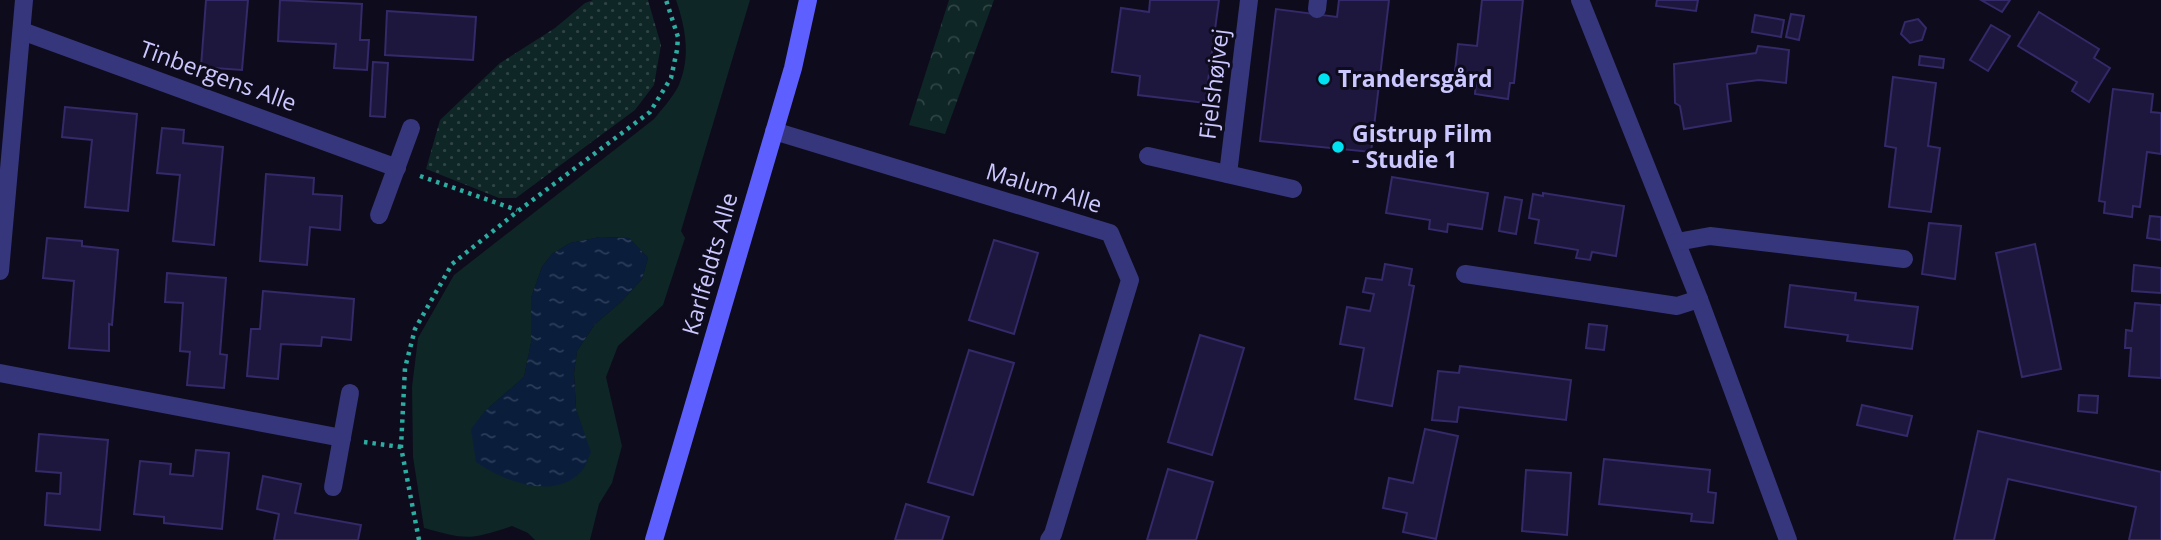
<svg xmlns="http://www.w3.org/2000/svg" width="2161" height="540" viewBox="0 0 2161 540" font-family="'Open Sans',sans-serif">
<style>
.grass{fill:#0e2625;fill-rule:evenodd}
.forest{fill:url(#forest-crowns)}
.park{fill:url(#park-dots)}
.water{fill:url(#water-ripples)}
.building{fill:#1e173d;stroke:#342969;stroke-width:2}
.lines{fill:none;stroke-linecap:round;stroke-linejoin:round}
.path{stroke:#2cada1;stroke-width:4.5;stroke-dasharray:3.5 5;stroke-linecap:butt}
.lane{stroke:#36367c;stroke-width:18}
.street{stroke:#36367c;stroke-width:18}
.secondary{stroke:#5e5fff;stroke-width:18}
.poi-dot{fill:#00e2f2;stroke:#0e0b1c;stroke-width:2.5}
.labels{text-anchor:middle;stroke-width:6;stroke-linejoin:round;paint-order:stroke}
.street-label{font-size:23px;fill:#cbc7ff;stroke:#0e0b1c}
.poi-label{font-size:23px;font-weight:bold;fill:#cbc7ff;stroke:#0e0b1c;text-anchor:start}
</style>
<defs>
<pattern id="forest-crowns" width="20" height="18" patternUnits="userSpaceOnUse" patternTransform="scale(1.75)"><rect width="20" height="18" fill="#0e2625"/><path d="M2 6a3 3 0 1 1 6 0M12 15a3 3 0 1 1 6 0" fill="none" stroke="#304446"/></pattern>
<pattern id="park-dots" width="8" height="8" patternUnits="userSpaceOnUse" patternTransform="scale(1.75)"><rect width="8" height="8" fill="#0e2625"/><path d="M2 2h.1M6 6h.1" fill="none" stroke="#304446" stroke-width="1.8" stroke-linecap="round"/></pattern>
<pattern id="water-ripples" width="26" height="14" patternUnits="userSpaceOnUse" patternTransform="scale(1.75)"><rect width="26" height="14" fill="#0a1e3c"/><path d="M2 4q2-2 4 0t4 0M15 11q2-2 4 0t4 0" fill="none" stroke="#2c3d59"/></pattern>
</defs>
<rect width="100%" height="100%" fill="#0e0b1c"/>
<path class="grass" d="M676,0H750L681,231L685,238L663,305L618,346L606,377L622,446L612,483L599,504L590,540H535L528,533L512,526C469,540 467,540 424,528L413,457L412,387L418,338L454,275L654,119C662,109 672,98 678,87C691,58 686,29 676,0ZM600,237L629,238L648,258L642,279L621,302L595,324L577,351L574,373L576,409L590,452L484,412L524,377L531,343V298L542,267L552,254L570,243Z"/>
<path class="forest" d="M949,0H994L945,134L909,125Z"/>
<path class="park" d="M593,0H648L661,45L654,85L635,110L516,198H499L426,169L440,120L500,63L555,28L585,3Z"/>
<path class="water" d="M600,237L629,238L648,258L642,279L621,302L595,324L577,351L574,373L576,409L591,452C588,458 586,467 581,472C553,501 503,481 476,462L471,429L484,412L524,377L531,343V298L542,267L552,254L570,243Z"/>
<g class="building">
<path d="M206,0H248L242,70L201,67Z"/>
<path d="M280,0L362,4L360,40H369L367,70L334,68L336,44L278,41Z"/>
<path d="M1150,0H1219L1205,103L1138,95L1140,76L1112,72L1121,8L1149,12Z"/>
<path d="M1339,0H1389L1371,152L1260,141L1276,9L1337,17Z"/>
<path d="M1482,0H1523L1514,83H1510L1508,99L1475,94L1476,82L1454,80L1458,44L1477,46Z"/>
<path d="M1657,0H1698L1696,11L1656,6Z"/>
<path d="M1981,0H2010L2002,12Z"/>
<path d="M387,11L476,17L473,60L385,55Z"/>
<path d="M2039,12L2099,49L2094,58L2110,68L2089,102L2072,91L2077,82L2018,46Z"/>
<path d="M1791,14L1804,16L1799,40L1786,37Z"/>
<path d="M1755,15L1784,20L1781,37L1752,32Z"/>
<path d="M1918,19L1926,28L1922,40L1910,43L1901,34L1905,22Z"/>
<path d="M1991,25L2010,36L1988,71L1970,60Z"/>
<path d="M1758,46L1789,50L1786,83L1759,80L1727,84L1731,121L1684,129L1680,106L1675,103L1674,64L1756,53Z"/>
<path d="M1920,56L1944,59L1943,68L1919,65Z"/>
<path d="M373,62L388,63L385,117L370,116Z"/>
<path d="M1893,77L1936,83L1928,146L1940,148L1931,212L1889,207L1896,148L1885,146Z"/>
<path d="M2113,89L2153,94L2151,112L2161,113V154L2147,152L2140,207L2133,206L2132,217L2104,213L2105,202L2099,201Z"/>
<path d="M65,107L137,114L128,211L85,207L92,140L62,137Z"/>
<path d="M162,128L184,130L183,143L223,147L214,245L173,241L180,175L157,173Z"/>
<path d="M266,174L314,178L313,194L342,196L340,230L310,227L307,265L260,261Z"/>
<path d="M1392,177L1488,193L1482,229L1448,224L1447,232L1429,229L1430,220L1386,213Z"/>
<path d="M1543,193L1624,206L1616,256L1592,252L1590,260L1576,258L1578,250L1535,243L1539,220L1529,218L1533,194L1543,196Z"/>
<path d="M1505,197L1522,200L1516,234L1499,231Z"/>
<path d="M2150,216L2161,217V240L2147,238Z"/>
<path d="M1929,223L1961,226L1955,279L1922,274Z"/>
<path d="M47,238L82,241V246L118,250L112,325L109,324V351L69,348L74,281L43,278Z"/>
<path d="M994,240L1038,253L1014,334L969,320Z"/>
<path d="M2035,244L2061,369L2022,377L1996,253Z"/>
<path d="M1385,264L1412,269L1409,285L1414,286L1392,406L1355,399L1364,348L1340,344L1347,307L1370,311L1374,294L1363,292L1366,278L1382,280Z"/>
<path d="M2134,265L2161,268V293L2132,291Z"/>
<path d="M167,273L226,278L220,354L227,355L224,388L187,385L190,352L180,351L183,303L165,302Z"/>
<path d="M1790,285L1856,293L1855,300L1918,307L1912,349L1847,341L1848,335L1785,327Z"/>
<path d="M263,291L354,299L351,340L322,337L321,346L281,344L278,379L247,376L251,329H260Z"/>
<path d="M2135,303L2161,305V378L2129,376L2131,348H2125L2126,330L2132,331Z"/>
<path d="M1589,324L1607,326L1604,350L1586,348Z"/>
<path d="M1200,335L1244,348L1212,455L1168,442Z"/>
<path d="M969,350L1014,363L973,495L928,482Z"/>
<path d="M1460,366L1571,380L1566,420L1459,407L1457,422L1432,420L1438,371L1459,373Z"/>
<path d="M2079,395L2098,396L2097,413L2078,411Z"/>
<path d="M1862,405L1912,416L1907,436L1857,425Z"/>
<path d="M1425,429L1458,436L1436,539L1403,532L1407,513L1383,508L1389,478L1413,483Z"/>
<path d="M1978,431L2161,472V540H2129L2136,507L2008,479L1994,540H1954Z"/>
<path d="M39,434L108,440L100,530L45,525L47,493L60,494L61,473L36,471Z"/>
<path d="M196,450L229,453L222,529L164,523V517L134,514L140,461L171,464L170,474L193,476Z"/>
<path d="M1604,459L1710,470L1708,492L1716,493L1713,523L1691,521L1692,514L1599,504Z"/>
<path d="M1168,469L1213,482L1196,540H1147Z"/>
<path d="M1526,470L1571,473L1567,535L1522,531Z"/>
<path d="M263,476L301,484L295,513L361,525L358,540H274L279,514L257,509Z"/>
<path d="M906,504L949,517L942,540H895Z"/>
</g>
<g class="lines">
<g class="path">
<path d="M420,176L517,210"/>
<path d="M364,442L401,447"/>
<path d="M419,540L401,447L405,368L415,329L452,264L518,211L650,112L671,78L677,50L678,37L666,0"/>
</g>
<g class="lane">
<path d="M1317,9L1318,0"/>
<path d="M1148,156L1293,189"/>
</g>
<g class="street">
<path d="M1580,0L1699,299L1788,540"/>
<path d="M22,31L397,168"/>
<path d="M774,131L1110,233L1130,280L1053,534L1049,540"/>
<path d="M1228,174L1249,0"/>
<path d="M379,215L411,128"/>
<path d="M1677,242L1710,236L1904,259"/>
<path d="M0,271L24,0"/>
<path d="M1465,274L1677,306L1699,299"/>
<path d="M0,373L342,438"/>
<path d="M333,487L350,393"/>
</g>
<path class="secondary" d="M654,540L793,68L808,0"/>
</g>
<g class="poi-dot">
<circle cx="1324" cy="79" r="7"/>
<circle cx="1338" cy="147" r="7"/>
</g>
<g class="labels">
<g class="street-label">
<text transform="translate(218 76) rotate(20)" y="8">Tinbergens Alle</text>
<text transform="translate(1214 84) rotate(-83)" y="8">Fjelshøjvej</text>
<text transform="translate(1044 188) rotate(17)" y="8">Malum Alle</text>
<text transform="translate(710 264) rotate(-74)" y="8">Karlfeldts Alle</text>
</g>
<g class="poi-label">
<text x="1338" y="87">Trandersgård</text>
<text x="1352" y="142">Gistrup Film<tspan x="1352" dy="26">- Studie 1</tspan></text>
</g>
</g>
</svg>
